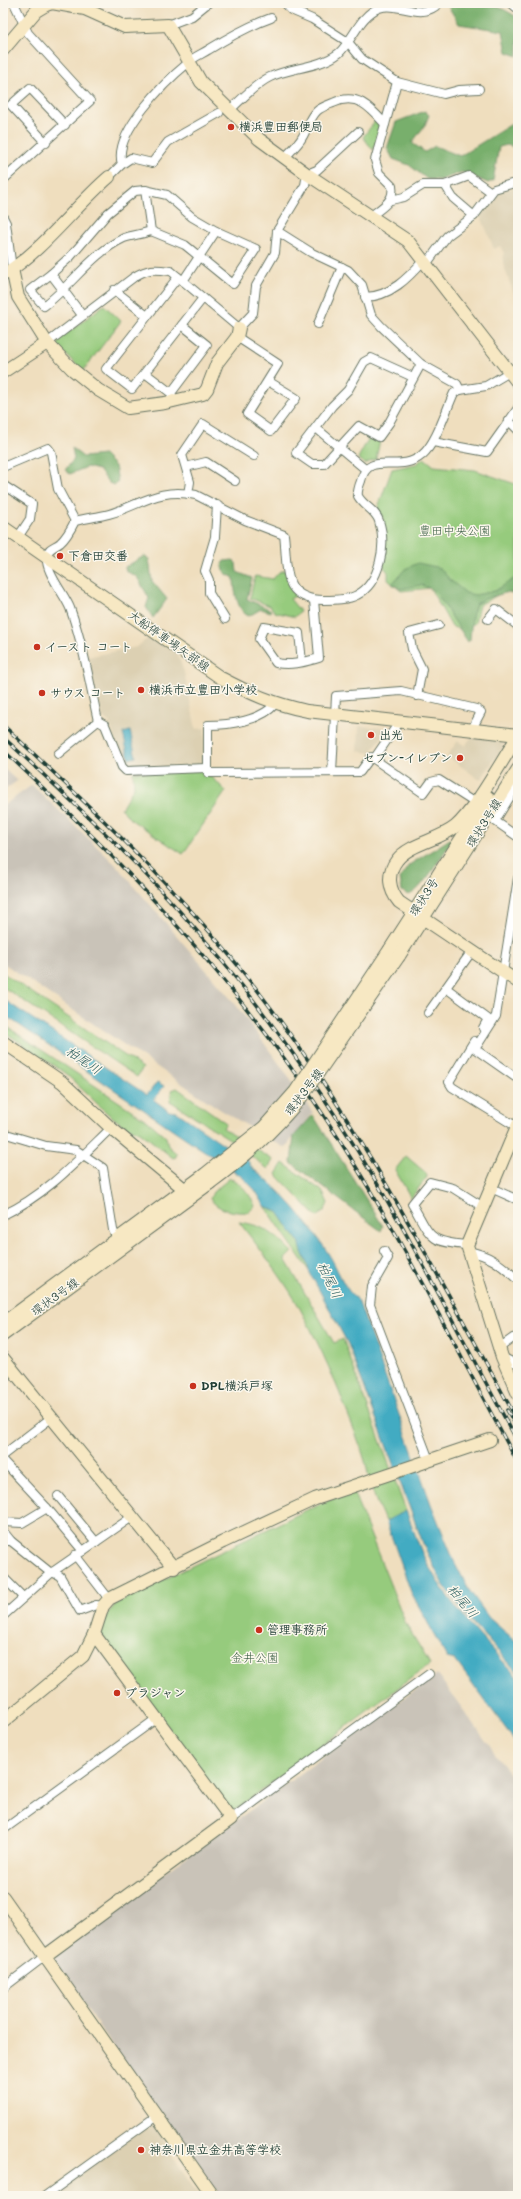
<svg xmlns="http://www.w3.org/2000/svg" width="521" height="2199" viewBox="0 0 521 2199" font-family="Mali,'Klee One',sans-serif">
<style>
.built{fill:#dcd0b2}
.industrial{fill:#c9c3b8}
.green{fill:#96cb7d;stroke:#5a8458}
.forest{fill:#78af6c;stroke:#4c7650}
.water{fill:#42abc2;stroke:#30747b}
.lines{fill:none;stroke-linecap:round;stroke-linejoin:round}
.street-casing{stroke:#687564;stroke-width:10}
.secondary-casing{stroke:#687564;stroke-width:14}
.street{stroke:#fff;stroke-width:8}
.secondary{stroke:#f7e8c3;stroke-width:12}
.rail-casing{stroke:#1f3d34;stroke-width:3.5}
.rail{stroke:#fbf7ec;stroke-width:2;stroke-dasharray:6;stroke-linecap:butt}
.secondary-bridge-casing{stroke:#687564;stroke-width:14;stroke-linecap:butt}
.secondary-bridge{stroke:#f7e8c3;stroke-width:12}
.poi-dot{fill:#c8321e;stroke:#fbf7ec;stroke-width:1.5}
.labels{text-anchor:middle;stroke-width:3;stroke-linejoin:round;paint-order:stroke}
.poi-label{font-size:12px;font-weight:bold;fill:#1f3d34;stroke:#fbf7ec;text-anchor:start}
.park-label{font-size:12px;fill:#3d6046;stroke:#fbf7ec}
.street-label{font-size:12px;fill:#1f3d34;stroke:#fbf7ec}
.water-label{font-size:13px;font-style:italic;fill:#2a5e5f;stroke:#fbf7ec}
</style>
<rect width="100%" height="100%" fill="#fbf7ec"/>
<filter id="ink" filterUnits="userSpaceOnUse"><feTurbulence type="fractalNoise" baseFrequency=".025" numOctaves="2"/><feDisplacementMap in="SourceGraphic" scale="8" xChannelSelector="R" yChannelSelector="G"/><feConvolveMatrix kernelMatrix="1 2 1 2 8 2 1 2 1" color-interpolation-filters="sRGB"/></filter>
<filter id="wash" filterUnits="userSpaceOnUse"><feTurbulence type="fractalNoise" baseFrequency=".012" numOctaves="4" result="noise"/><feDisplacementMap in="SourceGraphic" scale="16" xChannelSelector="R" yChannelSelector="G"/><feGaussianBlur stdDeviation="0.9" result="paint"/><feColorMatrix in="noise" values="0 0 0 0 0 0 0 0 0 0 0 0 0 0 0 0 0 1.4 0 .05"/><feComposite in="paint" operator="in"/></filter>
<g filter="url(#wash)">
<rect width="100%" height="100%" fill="#efdebe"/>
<g class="built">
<path d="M518,187V305L503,264L504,253L500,246L494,249L480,214L496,191Z"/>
<path d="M153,634L177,652L184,672L196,729L205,728L204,765L129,767L125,764L109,722L102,717L87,657L137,647Z"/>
<path d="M359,726L386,728L387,731L370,753L358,751Z"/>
<path d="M473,735L499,739L503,747L480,780L447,756L458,741L465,746Z"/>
<path d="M154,2120L164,2134V2140L174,2159L199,2196H50Z"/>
</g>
<g class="industrial">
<path d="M3,768L17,781L3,791Z"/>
<path d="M32,785L117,866L236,1005L286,1073L313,1113L285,1148L221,1110L3,963V806Z"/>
<path d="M437,1674L518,1785V2196H216L54,1961L56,1952Z"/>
</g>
<g class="green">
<path d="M376,120C385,129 377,140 373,150L363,137Z"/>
<path d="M104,305L121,321L83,371L58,347L59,339Z"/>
<path d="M371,434L380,440L376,459L365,464L358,458Z"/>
<path d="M424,458L434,466L475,470L518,485V593L509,589L479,605L475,623L464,630L452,627L430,588L401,591L388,580V572L383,566V519L377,510L392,469L416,464Z"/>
<path d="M286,570L297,595L290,599L300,611L295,617L275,612L270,606L250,598L255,576L273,579L279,572Z"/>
<path d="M203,769L226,791L183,854L133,821L121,809L134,787L133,772Z"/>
<path d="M3,973L143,1068L137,1077L3,987Z"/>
<path d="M3,1024L149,1122L166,1137L168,1146L176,1153V1157L173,1158L140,1132L123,1125L107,1113L66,1074L3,1031Z"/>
<path d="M177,1088L226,1123L223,1128L273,1160L268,1169L231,1140L170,1101L172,1090Z"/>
<path d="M406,1156L426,1173L427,1177L411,1198L395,1170Z"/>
<path d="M283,1163L322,1191L328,1203L325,1210L317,1217L276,1174Z"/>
<path d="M230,1178C242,1184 250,1194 255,1206L249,1212C235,1213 219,1211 210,1199L213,1192Z"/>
<path d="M265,1206L278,1212L300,1244C301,1253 307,1260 309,1271Z"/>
<path d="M239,1222C264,1225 274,1234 292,1252L285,1259L334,1343L343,1339L406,1511L386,1521C374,1502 370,1482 365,1461C360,1443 352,1425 345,1407C332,1372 315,1336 297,1303C280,1274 259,1248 239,1222Z"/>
<path d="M353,1491L406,1624L430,1664L231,1813L99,1633L106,1615L118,1602L317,1505Z"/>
</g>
<g class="forest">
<path d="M449,3C481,3 492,0 518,18V56L507,52L503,31L459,24L448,6Z"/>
<path d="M425,111L429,115L425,125L412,143L425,152L435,146L460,156L518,120V148L507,145L499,147L493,181L488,183L462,172L440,180L427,179L409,165L393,159L387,148L396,122Z"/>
<path d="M72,448L83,457L104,455L115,466L118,482L114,485L109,483L99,470L87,467L70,474L65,470L74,459Z"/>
<path d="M144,556L149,559L152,581L167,599L153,618L146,607L149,598L137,577L126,571L125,567Z"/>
<path d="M233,560L236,563L237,572L252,578L247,599L271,610V612L261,609L249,616C237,612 234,589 234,578L225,573L222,564L224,561Z"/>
<path d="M418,563L440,568L450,580L466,593L475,595L495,591L515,578L518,571V596L509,592L487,598L476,604L472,617L470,640L468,642L435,591L422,585L400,589L392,584L405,569Z"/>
<path d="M450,839L452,841C443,853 421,893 408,895L402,891L400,878L409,865Z"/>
<path d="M313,1115L383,1226L381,1231L291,1163L294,1136Z"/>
</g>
<g class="water">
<path d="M130,731L136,757L129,759L123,733Z"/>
<path d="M3,999L147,1095L157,1082L164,1086L154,1100L169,1111L177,1112L248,1161L252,1168C283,1192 307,1220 328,1253C338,1268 343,1289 358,1300L431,1504L454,1561L469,1590L489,1618L518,1643V1673L468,1618L442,1583L424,1546L348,1344L309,1271C307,1260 301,1253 300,1244L278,1212L265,1206L255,1190L241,1176L3,1014Z"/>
<path d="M406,1511C414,1529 419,1549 428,1565C452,1609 485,1641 518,1678V1748L509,1733L455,1660L447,1658L411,1592L386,1521Z"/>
</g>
</g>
<g filter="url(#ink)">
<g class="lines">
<g class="street-casing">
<g id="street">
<path d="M285,3L291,10L312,19L348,42L362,59L397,82L375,160L379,173L392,186C395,201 382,207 371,216"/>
<path d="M511,3L518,9"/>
<path d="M168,25L192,16L208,3"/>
<path d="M397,82L444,94L459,90L479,89"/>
<path d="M230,110C240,100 257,83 270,77C291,67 320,68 339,53C353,40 360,15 379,8C400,1 421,22 439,3"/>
<path d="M46,143L11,105L30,88L65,125"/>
<path d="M285,157C292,150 299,144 303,136C308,127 310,118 317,111C321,107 328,105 333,103C357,92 370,107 385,124"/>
<path d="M122,164L131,158L152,163L168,142L219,113"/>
<path d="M109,177L122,164C112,134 166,81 188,63C193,57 202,54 208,50C229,37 248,26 271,18"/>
<path d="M3,180L90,101L28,33L14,3"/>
<path d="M445,185L453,198L474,216"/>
<path d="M145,190L151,231L185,245L233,284L256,249L216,231"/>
<path d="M391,200L404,197L423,185H445L469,176L491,192"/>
<path d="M3,217L6,223L12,269"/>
<path d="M277,231L312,253L348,270L362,285L371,315L381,326L421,364L457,384L460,390"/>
<path d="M427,263L447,236L474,216L494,189L518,182"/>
<path d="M51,274L30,290L44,306C72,285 92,253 124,238C133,235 143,234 151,231"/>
<path d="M178,277L106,369L132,389L203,298"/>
<path d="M114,290L147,316"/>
<path d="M365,297C390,297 409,277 424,260"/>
<path d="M82,315L51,274L71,256L108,213L135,191L145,190L167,195L192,217L216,231L183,281"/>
<path d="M318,324L342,267"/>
<path d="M237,337L278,364L247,414L271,431L296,398L268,381"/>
<path d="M47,343L134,277C148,268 155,269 171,271L239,328L253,313L256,286L275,253L277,231L305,185L307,174L317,170L358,132"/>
<path d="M145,373L171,393L207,345L182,325"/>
<path d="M413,377L371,358L364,362L348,390L332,406L296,453L312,464H324L359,426L379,437L389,423L421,364"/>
<path d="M518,408L509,421L518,430"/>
<path d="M316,428L365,469"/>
<path d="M433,442L487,452L509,421"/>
<path d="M3,467L48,448L51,452L58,489L75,521"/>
<path d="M186,467L206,462L235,481"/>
<path d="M3,485L32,504L30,519L18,537"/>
<path d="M188,494L190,482L182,455L203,424L254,456"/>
<path d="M217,505L215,537L205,571L209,580V593L225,619"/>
<path d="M488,619L496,609L518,626"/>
<path d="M302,662L299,633L264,627L259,639L276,663C292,666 304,662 319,658L314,600"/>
<path d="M417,696L422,669L412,649L409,633L439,625"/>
<path d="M275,704C261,721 229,725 208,725V773L360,772L371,757L423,793L431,782L439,780L475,803"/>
<path d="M58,754L98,721"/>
<path d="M374,759L400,721"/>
<path d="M207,768L126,771L122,767L105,725L98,721C90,684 83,644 70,608C64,593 44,571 47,555C48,548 55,547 60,543C67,537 71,529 75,521C86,518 98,517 109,514C141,505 158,487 196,495L245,520L284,535C286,548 285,575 292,586C299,597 311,600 324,600C334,600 348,600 357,595C380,583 387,545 379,521C376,510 363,506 358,496C357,491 359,486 361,481C368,449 399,475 422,455C436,444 446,410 454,393L460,390L486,386L518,367"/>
<path d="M332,772L336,696L401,691L476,709L481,712L472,729"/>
<path d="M518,784L495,821L518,837"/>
<path d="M518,878L496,1016L475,1049L518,1079"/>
<path d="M446,988L488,1019L483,1028"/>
<path d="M428,1013L472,951"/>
<path d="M474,1041L449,1082L452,1087L517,1127"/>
<path d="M3,1133L46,1146L76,1150L103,1168L113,1230L117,1239"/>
<path d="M491,1188L518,1200"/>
<path d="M3,1215C46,1195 78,1160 111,1128"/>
<path d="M467,1245C427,1242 431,1236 412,1204L430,1182L453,1188L483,1207"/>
<path d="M384,1251L388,1258L372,1286L370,1305L429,1460"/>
<path d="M468,1251C492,1256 501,1265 518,1280"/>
<path d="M499,1348L513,1338L518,1337"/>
<path d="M502,1357L518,1365"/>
<path d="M3,1455L51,1418"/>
<path d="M3,1461L47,1508L83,1551"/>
<path d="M58,1496L96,1542"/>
<path d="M3,1522L22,1523L47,1508"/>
<path d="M3,1531L11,1541"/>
<path d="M3,1541H11L51,1573"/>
<path d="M75,1555L109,1599"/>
<path d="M52,1572L60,1576L80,1611L96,1605L103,1606"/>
<path d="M3,1577L23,1597"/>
<path d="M3,1616L51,1573L132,1517"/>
<path d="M231,1819L429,1674"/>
<path d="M3,1830L156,1719"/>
<path d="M3,1988L45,1956"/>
<path d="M45,2196L158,2115"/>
</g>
</g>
<g class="secondary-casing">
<g id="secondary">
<path d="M3,50L36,11L46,5L52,3L85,9L125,27L168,25L201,82L259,139L307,174L408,241L518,383"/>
<path d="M12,269L18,297L47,343L72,369L98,390L128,408L165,403L203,394L207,389L217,363L237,337L239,328"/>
<path d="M3,275C45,249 73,208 109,177"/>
<path d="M3,372L47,343"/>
<path d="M3,527L221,678C251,694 274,704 307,711L518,735"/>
<path d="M518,736C502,760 476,809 455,827C439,840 409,844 397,860C386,874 389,890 399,902L518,982"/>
<path d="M390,949L488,797"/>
<path d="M399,956L518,769"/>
<path d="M3,1042L62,1082L111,1128L189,1193"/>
<path d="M518,1124L467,1245L502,1357L518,1394"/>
<path d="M3,1323L204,1175"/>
<path d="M3,1335L210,1183"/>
<path d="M3,1358L174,1568"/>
<path d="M3,1722L83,1656L94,1634"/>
<path d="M3,1897L213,2196"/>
<path d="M45,1956L231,1819L94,1634L103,1606L109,1599L223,1542L315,1499L490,1440"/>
</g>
</g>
<use href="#street" class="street"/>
<use href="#secondary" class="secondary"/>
<g class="rail-casing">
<g id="rail">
<path d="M3,725C93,809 183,893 258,991C359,1122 434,1269 514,1414"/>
<path d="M3,737C43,774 83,811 121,849C198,926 267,1013 327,1103C399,1211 455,1328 518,1442"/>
<path d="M3,750C124,863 231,975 322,1113C396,1225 454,1346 518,1463"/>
<path d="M507,1410L518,1429"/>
</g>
</g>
<use href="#rail" class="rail"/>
<g class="secondary-bridge-casing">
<g id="secondary-bridge">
<path d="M204,1175L264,1127L295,1092L390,949"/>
<path d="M210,1183C245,1157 272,1133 300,1099L399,956"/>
</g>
</g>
<use href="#secondary-bridge" class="secondary-bridge"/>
</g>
</g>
<g class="poi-dot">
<circle cx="231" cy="127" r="4"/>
<circle cx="60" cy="556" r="4"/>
<circle cx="37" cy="647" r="4"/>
<circle cx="141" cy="690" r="4"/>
<circle cx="42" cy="693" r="4"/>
<circle cx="371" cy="735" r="4"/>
<circle cx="460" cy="758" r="4"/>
<circle cx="193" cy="1386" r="4"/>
<circle cx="259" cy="1630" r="4"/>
<circle cx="117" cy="1693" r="4"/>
<circle cx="141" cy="2150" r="4"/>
</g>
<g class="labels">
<g class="poi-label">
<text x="239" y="131">横浜豊田郵便局</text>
<text x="68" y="560">下倉田交番</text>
<text x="45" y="651">イースト コート</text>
<text x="149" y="694">横浜市立豊田小学校</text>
<text x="50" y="697">サウス コート</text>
<text x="379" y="739">出光</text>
<text x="452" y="762" text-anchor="end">セブン-イレブン</text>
<text x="201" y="1390">DPL横浜戸塚</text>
<text x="267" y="1634">管理事務所</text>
<text x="125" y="1697">ブラジャン</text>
<text x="149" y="2154">神奈川県立金井高等学校</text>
</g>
<g class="park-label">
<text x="455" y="535">豊田中央公園</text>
<text x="255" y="1662">金井公園</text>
</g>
<g class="street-label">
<text transform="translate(169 641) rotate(35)" y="4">大船停車場矢部線</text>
<text transform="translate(484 823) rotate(-58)" y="4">環状3号線</text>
<text transform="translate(424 897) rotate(-57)" y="4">環状3号</text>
<text transform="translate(304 1092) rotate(-53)" y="4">環状3号線</text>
<text transform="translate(55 1297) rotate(-36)" y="4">環状3号線</text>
</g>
<g class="water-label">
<text transform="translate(84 1060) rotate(34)" y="5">柏尾川</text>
<text transform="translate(330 1280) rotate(64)" y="5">柏尾川</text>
<text transform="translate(463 1601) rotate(50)" y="5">柏尾川</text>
</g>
</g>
<rect width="521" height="2199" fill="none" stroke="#fbf7ec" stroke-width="16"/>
</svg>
